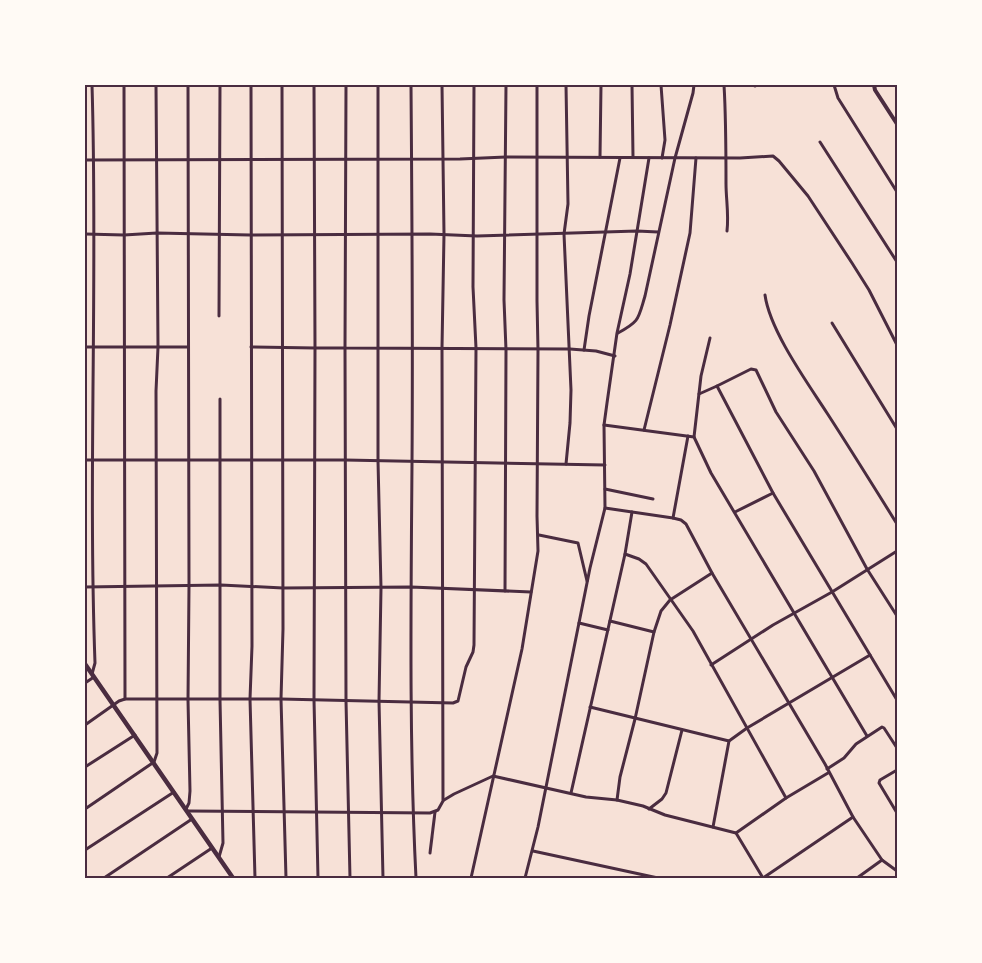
<svg xmlns="http://www.w3.org/2000/svg" width="982" height="963" viewBox="0 0 982 963" font-family="Literata,serif">
<style>
.lines{fill:none;stroke-linecap:round;stroke-linejoin:round}
.minor{stroke:#4a2c40;stroke-width:3}
.tertiary{stroke:#4a2c40;stroke-width:4}
.secondary{stroke:#4a2c40;stroke-width:4.5}
.neatline{fill:none;stroke:#4a2c40;stroke-width:2}
</style>
<rect width="100%" height="100%" fill="#f7e1d7"/>
<g class="lines">
<g class="minor">
<path d="M124,85L125,699"/>
<path d="M251,85L252,646L250,699L255,878"/>
<path d="M282,85L283,629L281,699L286,878"/>
<path d="M314,85L315,348H345L346,701L350,878"/>
<path d="M346,85L345,348L570,349L596,351L615,356"/>
<path d="M378,85V461L381,588L379,701L383,878"/>
<path d="M411,85C412,211 413,337 412,464C411,602 409,740 416,878"/>
<path d="M632,85L633,157"/>
<path d="M661,85L665,140L662,158"/>
<path d="M724,85C726,118 726,150 726,184C726,199 729,215 727,231"/>
<path d="M755,85V86"/>
<path d="M834,85L838,98L897,192"/>
<path d="M820,142L897,262"/>
<path d="M600,157L601,85"/>
<path d="M85,160L460,159L506,157L740,158L773,156L779,161L808,196L852,263L869,290L897,345"/>
<path d="M85,234L124,235L157,233L250,235L430,234L477,236L637,231L658,232"/>
<path d="M765,295C770,331 807,382 827,413C851,450 874,487 897,524"/>
<path d="M219,316L220,85"/>
<path d="M832,323L897,429"/>
<path d="M618,333C640,321 638,319 645,296L675,158L693,93L694,85"/>
<path d="M85,347H188"/>
<path d="M251,347L315,348L314,700L318,878"/>
<path d="M584,350L589,316L620,158"/>
<path d="M717,386L751,369L756,370L776,412L814,471L867,569L897,616"/>
<path d="M699,394L717,386L773,493L897,700"/>
<path d="M604,425L694,437L711,473L867,736"/>
<path d="M644,430L670,325L690,233L696,158"/>
<path d="M694,437L701,376L710,338"/>
<path d="M85,460H345L605,465"/>
<path d="M566,464L570,423L571,390L564,234L568,204L566,85"/>
<path d="M605,489L653,499"/>
<path d="M605,508L673,518L681,520L686,524L712,573L825,764L853,817L882,860L897,871"/>
<path d="M735,512L773,493"/>
<path d="M673,518L688,436"/>
<path d="M539,535L578,543L587,581"/>
<path d="M625,554L639,559L646,564L693,631L786,798"/>
<path d="M85,587L221,585L283,588L411,587L531,592"/>
<path d="M505,591L506,350L504,300L506,85"/>
<path d="M610,621L654,632"/>
<path d="M579,623L608,630"/>
<path d="M711,665L773,625L832,592L897,551"/>
<path d="M92,674L95,663C88,470 98,277 92,85"/>
<path d="M85,683L94,677"/>
<path d="M590,707L729,741"/>
<path d="M85,725L119,701L125,699H281L453,703L458,701L466,667L473,652L474,645L476,348L473,287L474,85"/>
<path d="M85,767L135,735"/>
<path d="M827,769L844,758L856,744L882,727L884,728L897,748"/>
<path d="M897,770L880,780L879,783L897,813"/>
<path d="M571,793L625,554L632,512"/>
<path d="M444,800L454,794L493,776L586,797L617,800L643,806L665,815L736,833L763,878"/>
<path d="M617,800L620,777L635,719L654,632L661,611L670,600L712,573"/>
<path d="M85,809L154,762L157,753L156,391L158,347L156,85"/>
<path d="M186,809L189,803L190,791L188,700L189,586L188,85"/>
<path d="M649,809L662,799L666,793L682,730"/>
<path d="M188,811L430,813L438,810L443,801L442,348L444,234L442,85"/>
<path d="M713,827L729,741L747,728L870,655"/>
<path d="M736,833L786,798L828,773"/>
<path d="M85,850L174,792"/>
<path d="M533,851L658,878"/>
<path d="M430,853L435,812"/>
<path d="M219,857L223,843L220,700V399"/>
<path d="M104,878L192,819"/>
<path d="M167,878L212,848"/>
<path d="M471,878L522,649L538,551L537,516L538,350L537,301V85"/>
<path d="M525,878L538,827L590,568L605,508L604,425L607,403L617,333L630,274L649,158"/>
<path d="M763,878L853,817"/>
<path d="M857,878L882,860"/>
</g>
<path class="tertiary" d="M874,85L875,90L897,124"/>
<path class="secondary" d="M85,664L233,878"/>
</g>
<rect width="982" height="963" fill="none" stroke="#fffaf5" stroke-width="172"/>
<rect x="86" y="86" width="810" height="791" class="neatline"/>
</svg>
